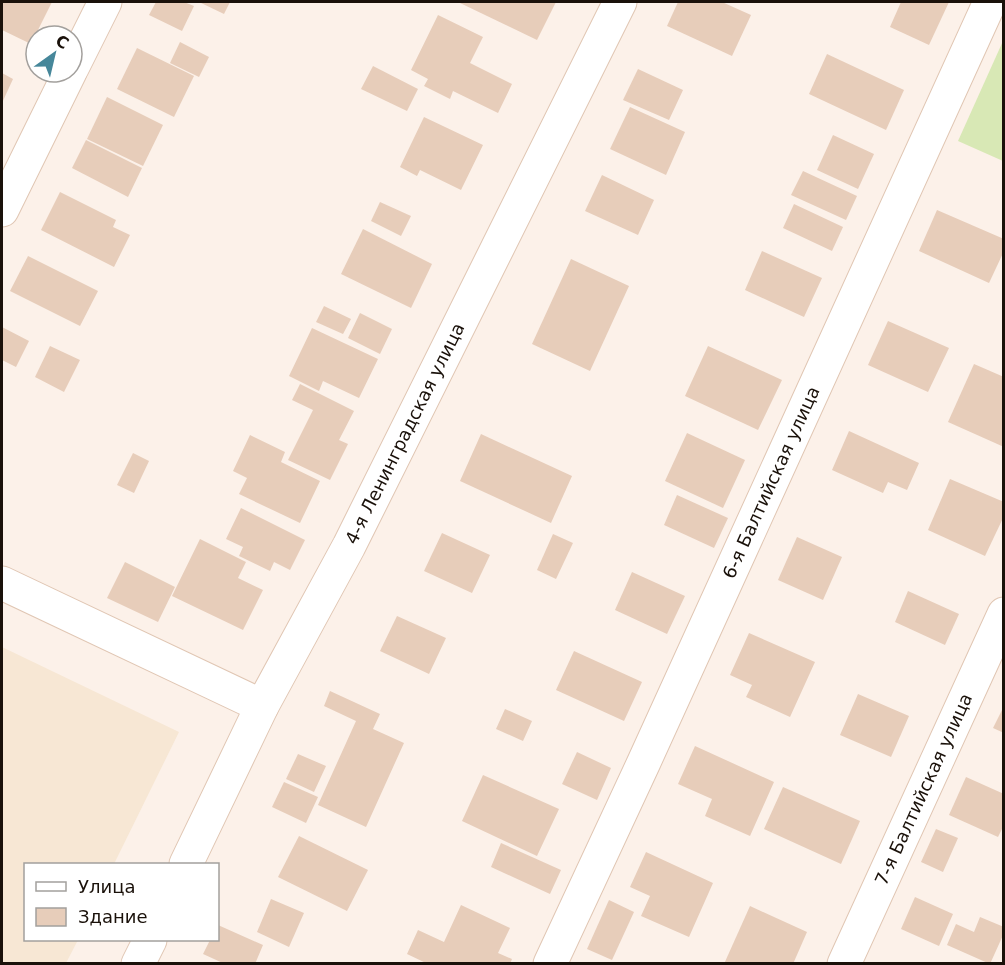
<svg xmlns="http://www.w3.org/2000/svg" width="1005" height="965" viewBox="0 0 1005 965" font-family="'DejaVu Sans',sans-serif">
<style>
.education{fill:#f7e7d4}
.green{fill:#d8e8b5}
.building{fill:#e7cdba}
.lines{fill:none;stroke-linecap:round;stroke-linejoin:round}
.street-casing{stroke:#e0c6b3;stroke-width:35}
.street{stroke:#fff;stroke-width:33}
.labels{text-anchor:middle;stroke-width:4.5;stroke-linejoin:round;paint-order:stroke}
.street-label{font-size:18px;fill:#1a110a;stroke:#fff}
</style>
<rect width="100%" height="100%" fill="#fcf1e9"/>
<path class="education" d="M2,647L179,732L114,864H26V940H78L66,963H2Z"/>
<path class="green" d="M1003,41L1004,161H1003L958,141Z"/>
<g class="building">
<path d="M2,2H52L31,44L2,30Z"/>
<path d="M156,2H184L194,6L182,31L149,15Z"/>
<path d="M199,2H230L224,14Z"/>
<path d="M461,2H556L537,40L460,3Z"/>
<path d="M678,2H722L751,15L732,56L667,26Z"/>
<path d="M901,2H949L929,45L890,27Z"/>
<path d="M438,15L483,37L470,63L512,84L498,113L453,91L450,99L424,86L428,79L411,70Z"/>
<path d="M180,42L209,57L199,77L170,63Z"/>
<path d="M137,48L194,76L174,117L117,89Z"/>
<path d="M827,54L904,90L886,130L809,94Z"/>
<path d="M373,66L418,89L407,111L361,89Z"/>
<path d="M638,69L683,90L669,120L623,100Z"/>
<path d="M2,73L13,79L2,103Z"/>
<path d="M107,97L163,125L143,166L87,139Z"/>
<path d="M630,107L685,132L666,175L610,149Z"/>
<path d="M424,117L483,145L461,190L420,170L417,176L400,167Z"/>
<path d="M833,135L874,154L858,189L817,170Z"/>
<path d="M86,140L142,168L128,197L72,168Z"/>
<path d="M803,171L857,196L846,220L791,195Z"/>
<path d="M602,175L654,200L638,235L585,211Z"/>
<path d="M60,192L116,220L113,227L130,235L114,267L41,230Z"/>
<path d="M380,202L411,216L401,236L371,221Z"/>
<path d="M794,204L843,227L832,251L783,228Z"/>
<path d="M937,210L1004,239V251L989,283L919,251Z"/>
<path d="M363,229L432,264L411,308L341,274Z"/>
<path d="M762,251L822,278L804,317L745,290Z"/>
<path d="M28,256L98,291L80,326L10,291Z"/>
<path d="M571,259L629,286L590,371L532,344Z"/>
<path d="M324,306L351,319L343,334L316,322Z"/>
<path d="M360,313L392,329L380,354L348,338Z"/>
<path d="M888,321L949,348L928,392L868,365Z"/>
<path d="M2,327L29,341L16,367L2,360Z"/>
<path d="M312,328L378,359L359,398L323,381L319,391L289,376Z"/>
<path d="M50,346L80,360L64,392L35,377Z"/>
<path d="M708,346L782,380L758,430L685,396Z"/>
<path d="M974,364L1004,377V447L948,422Z"/>
<path d="M300,384L354,411L339,440L348,444L330,480L288,460L313,410L292,400Z"/>
<path d="M849,431L919,463L907,490L888,482L883,493L832,470Z"/>
<path d="M687,433L745,460L723,508L665,481Z"/>
<path d="M481,434L572,476L551,523L460,481Z"/>
<path d="M250,435L285,452L281,462L320,481L300,523L239,494L247,478L233,471Z"/>
<path d="M133,453L149,461L134,493L117,485Z"/>
<path d="M950,479L1004,502V516L985,556L928,530Z"/>
<path d="M677,495L728,518L714,548L664,525Z"/>
<path d="M241,508L305,540L290,570L274,562L270,571L239,556L243,547L226,539Z"/>
<path d="M442,533L490,555L472,593L424,571Z"/>
<path d="M553,534L573,543L556,579L537,570Z"/>
<path d="M797,537L842,557L823,600L778,580Z"/>
<path d="M200,539L246,562L238,578L263,590L243,630L172,596Z"/>
<path d="M125,562L175,587L158,622L107,598Z"/>
<path d="M632,572L685,596L667,634L615,610Z"/>
<path d="M908,591L959,614L945,645L895,622Z"/>
<path d="M397,616L446,638L429,674L380,651Z"/>
<path d="M749,633L815,662L790,717L746,697L752,685L730,675Z"/>
<path d="M574,651L642,682L624,721L556,690Z"/>
<path d="M330,691L380,714L373,729L404,743L366,827L318,805L356,721L324,706Z"/>
<path d="M858,694L909,716L891,757L840,735Z"/>
<path d="M1004,706V733L993,728Z"/>
<path d="M505,709L532,721L523,741L496,729Z"/>
<path d="M695,746L774,782L750,836L705,816L712,799L678,784Z"/>
<path d="M577,752L611,768L597,800L562,784Z"/>
<path d="M298,754L326,766L314,792L286,779Z"/>
<path d="M483,775L559,809L537,856L462,821Z"/>
<path d="M966,777L1004,794V825L998,837L949,815Z"/>
<path d="M284,782L318,797L306,823L272,807Z"/>
<path d="M783,787L860,821L841,864L764,829Z"/>
<path d="M936,829L958,838L943,872L921,862Z"/>
<path d="M299,836L368,870L347,911L278,877Z"/>
<path d="M501,843L561,870L550,894L491,867Z"/>
<path d="M646,852L713,883L689,937L641,916L650,896L630,887Z"/>
<path d="M915,897L953,914L939,946L901,929Z"/>
<path d="M271,899L304,913L289,947L257,932Z"/>
<path d="M609,900L634,912L612,960L587,949Z"/>
<path d="M461,905L510,928L498,953L512,959L510,964H428L407,954L418,930L444,942Z"/>
<path d="M750,906L807,932L793,964H724Z"/>
<path d="M980,917L1004,927V933L990,964L947,945L956,924L974,932Z"/>
<path d="M218,925L263,945L255,964H225L203,954L210,940H218Z"/>
</g>
<g class="lines">
<g class="street-casing">
<g id="street">
<path d="M72,68L105,2"/>
<path d="M2,210L70,72"/>
<path d="M2,583L262,706"/>
<path id="s1" d="M186,864L262,706L349,546L620,2"/>
<path d="M138,964L150,940"/>
<path id="s2" d="M550,964L644,762L990,2"/>
<path id="s3" d="M844,964L1004,614"/>
</g>
</g>
<use href="#street" class="street"/>
</g>
<g class="labels">
<g class="street-label">
<text dy="6" stroke="none"><textPath href="#s1" startOffset="483">4-я Ленинградская улица</textPath></text>
<text dy="6" stroke="none"><textPath href="#s2" startOffset="530">6-я Балтийская улица</textPath></text>
<text dy="6" stroke="none"><textPath href="#s3" startOffset="192">7-я Балтийская улица</textPath></text>
</g>
</g>
<rect width="1005" height="965" fill="none" stroke="#1a110a" stroke-width="6"/>
<rect x="24" y="863" width="195" height="78" fill="#ffffff" stroke="#a3a09d" stroke-width="1.5"/>
<rect x="36" y="882" width="30" height="9" fill="#ffffff" stroke="#a3a09d" stroke-width="1.5"/>
<text x="78" y="893" font-size="18" fill="#1a110a">Улица</text>
<rect x="36" y="908" width="30" height="18" fill="#e7cdba" stroke="#a3a09d" stroke-width="1.5"/>
<text x="78" y="923" font-size="18" fill="#1a110a">Здание</text>
<g transform="translate(54 54) rotate(34)"><circle r="28" fill="#ffffff" stroke="#a3a09d" stroke-width="1.5"/>
<path d="M0-4.5L10 22L0 15L-10 22Z" fill="#46879a"/>
<text y="-9" font-size="16" font-weight="bold" text-anchor="middle" fill="#1a110a">С</text>
</g>
</svg>
